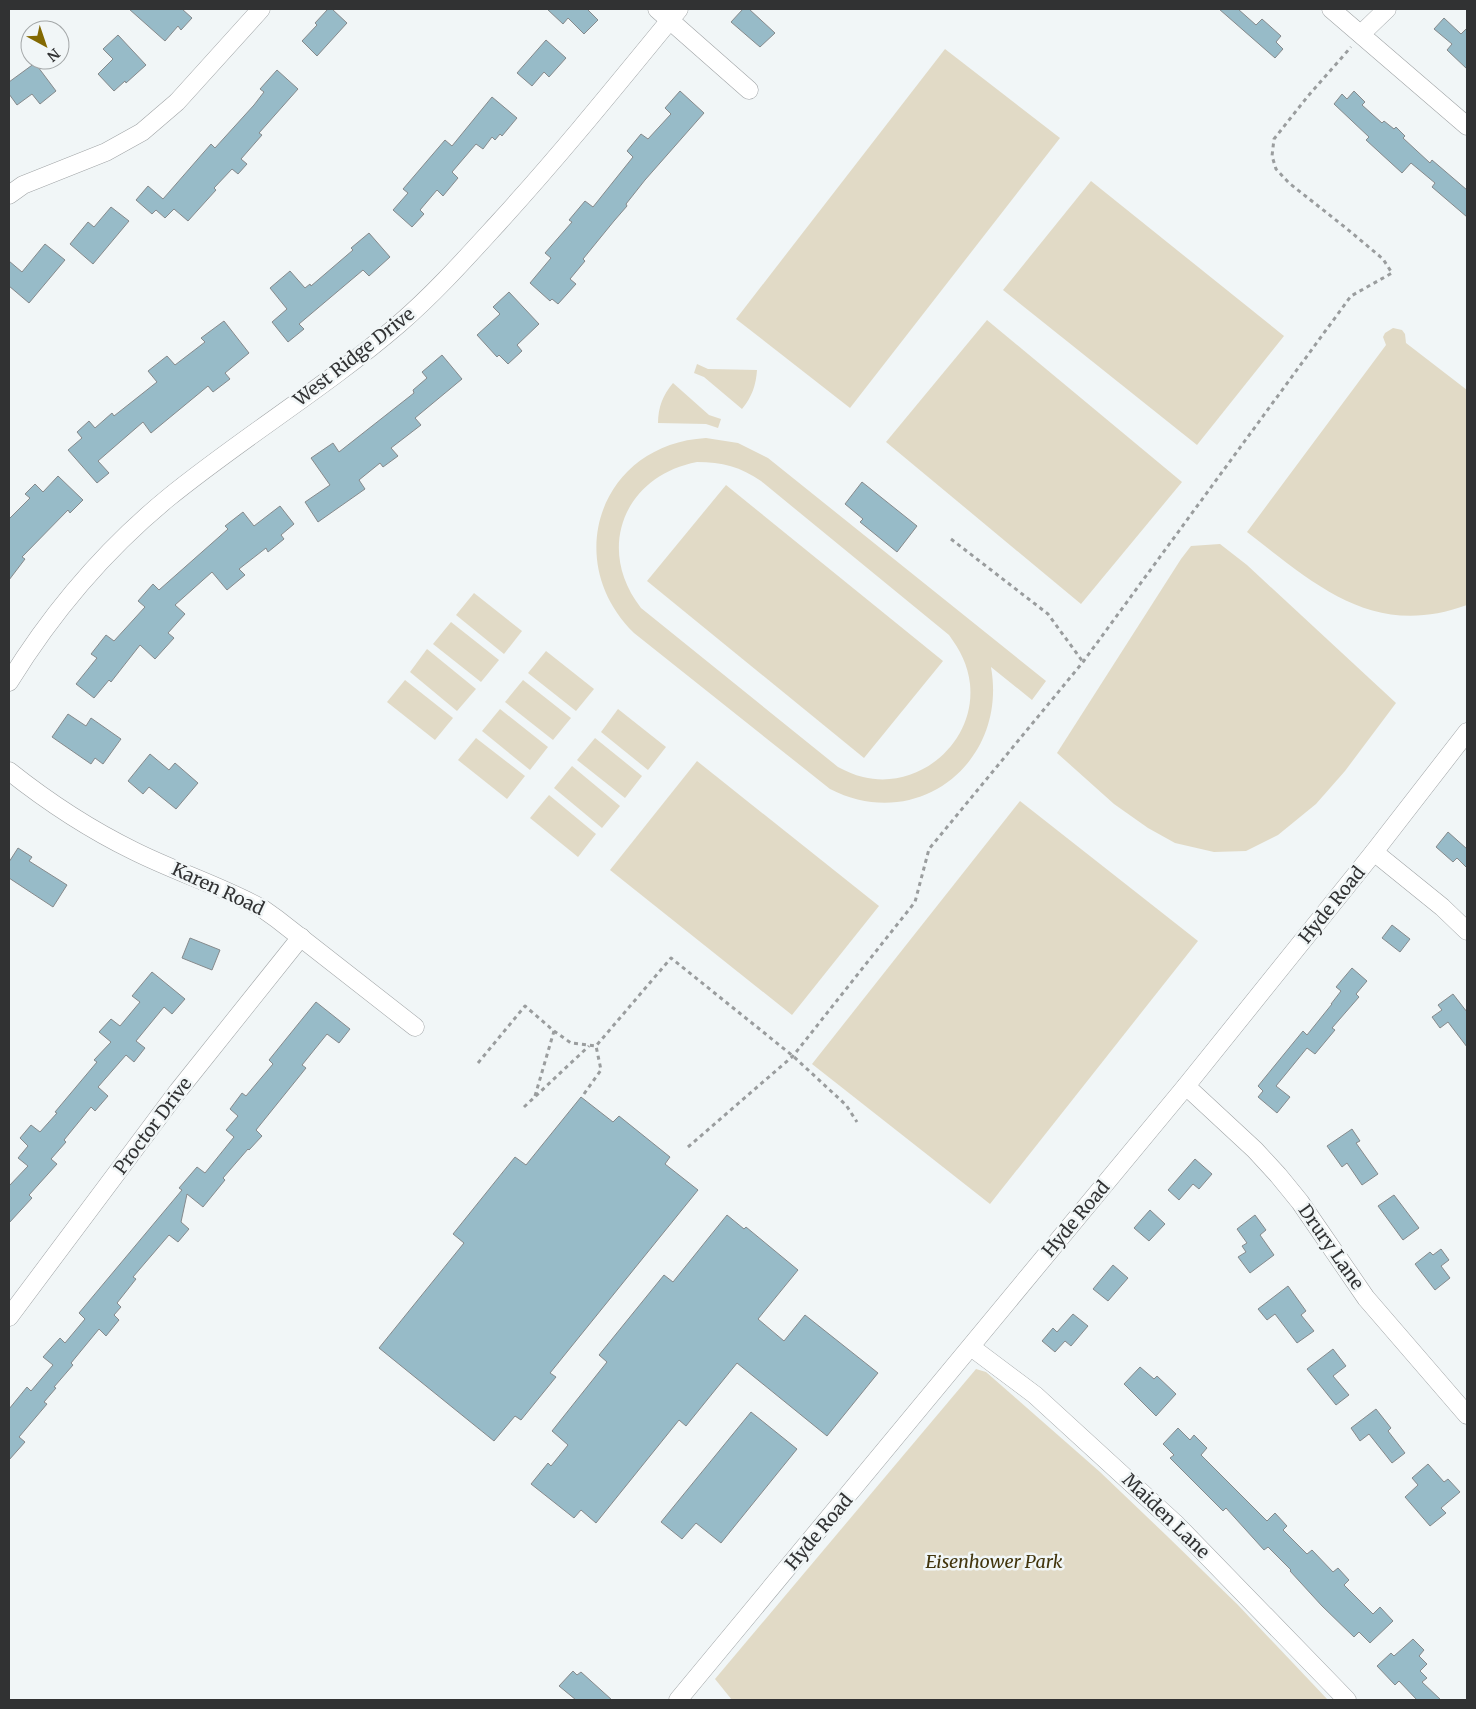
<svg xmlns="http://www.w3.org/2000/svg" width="1476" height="1709" viewBox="0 0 1476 1709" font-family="Merriweather,serif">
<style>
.green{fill:#e1dac6;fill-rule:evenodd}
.building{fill:#97bbc8;stroke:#868a8c}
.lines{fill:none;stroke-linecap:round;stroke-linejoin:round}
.street-casing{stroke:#a0a4a6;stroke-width:19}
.path{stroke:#9a9d9e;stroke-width:3;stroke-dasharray:4 4;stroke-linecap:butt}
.street{stroke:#fff;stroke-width:18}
.labels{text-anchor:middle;stroke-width:5;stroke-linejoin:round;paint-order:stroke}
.street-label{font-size:18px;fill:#313233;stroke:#f1f6f7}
.park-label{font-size:18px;font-style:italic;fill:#42350d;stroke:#f1f6f7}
</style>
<rect width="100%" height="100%" fill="#f1f6f7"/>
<g class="green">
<path d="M945,49L1060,138L850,408L736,319Z"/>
<path d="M1091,181L1284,336L1197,445L1003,290Z"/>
<path d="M987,320L1182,482L1081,604L886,442Z"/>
<path d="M1393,328L1402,330L1405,334L1406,343L1467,390V605C1374,639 1317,586 1247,532L1386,345L1383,337L1385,333Z"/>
<path d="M697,364L708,369L757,370C756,385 752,397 742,409L704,377L694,373Z"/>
<path d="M673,383L709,415L721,419L718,428L706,424L658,423C658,407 663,395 673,383Z"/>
<path d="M706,438L738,443L768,458L1046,681L1032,700L991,667C1008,762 918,834 830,789L634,633C560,560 601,444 706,438ZM697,462C722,462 741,467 761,481L949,635C960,650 968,665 970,684C976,742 919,791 863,777C854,775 846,771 838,767L641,608C595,549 624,476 697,462Z"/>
<path d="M726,485L943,661L864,758L647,581Z"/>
<path d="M1220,544L1247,565L1396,703L1345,771L1316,804L1278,835L1246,851L1214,852L1175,843L1148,828L1114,804L1057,753L1181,559L1191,546Z"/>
<path d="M474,593L522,631L504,654L456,615Z"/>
<path d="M451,622L499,660L481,682L433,644Z"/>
<path d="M427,649L476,689L457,711L410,672Z"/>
<path d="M546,651L594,689L576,711L528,673Z"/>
<path d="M405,680L453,718L435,740L387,702Z"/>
<path d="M523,680L571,718L553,740L505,702Z"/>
<path d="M500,709L548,747L530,770L482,731Z"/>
<path d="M618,709L666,747L648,770L601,732Z"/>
<path d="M476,738L525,776L507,799L458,760Z"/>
<path d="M595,738L642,776L625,798L577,760Z"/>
<path d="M697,761L879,906L792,1015L610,870Z"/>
<path d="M572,766L620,806L602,828L554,788Z"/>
<path d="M549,795L596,834L578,857L530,818Z"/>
<path d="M1020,801L1198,941L990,1204L812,1064Z"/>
<path d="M976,1369L986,1372L1100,1472L1167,1536L1238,1605L1328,1700H732L715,1679Z"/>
</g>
<g class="building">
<path d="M129,9H182L192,18L181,30L178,26L165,41Z"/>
<path d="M328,9H332L347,23L317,56L302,41L317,25L315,23Z"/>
<path d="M547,9H587L598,20L584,34L568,18L563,24Z"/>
<path d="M743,9H749L775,33L760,47L731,22Z"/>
<path d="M1219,9H1238L1256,25L1262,19L1281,36L1276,42L1283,49L1275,58Z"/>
<path d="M1444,18L1461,34L1467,28V69L1447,50L1452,44L1434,29Z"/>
<path d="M118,35L146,65L126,83L125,81L114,91L98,74L113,59L103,49Z"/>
<path d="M546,40L566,58L549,77L544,72L532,86L517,73Z"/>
<path d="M35,63L56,91L40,104L32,94L17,105L9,94V82Z"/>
<path d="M277,70L298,89L259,133L262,135L241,159L247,164L238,174L232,169L214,188L216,190L188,221L174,209L165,218L156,210L152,214L136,200L148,186L163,199L211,144L215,148L254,105L264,92L260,89Z"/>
<path d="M680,91L704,113L645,180L626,204L627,206L614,221L583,259L585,261L570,279L576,284L558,304L552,299L550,301L530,283L551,258L545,253L572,222L569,220L585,201L593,207L633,157L627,151L641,134L648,139L671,114L665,108Z"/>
<path d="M1354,91L1365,102L1362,105L1382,123L1384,121L1394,129L1396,127L1405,136L1403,138L1430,163L1432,160L1467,190V217L1432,187L1435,183L1411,163L1402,173L1366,140L1369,137L1334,104L1342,94L1347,99Z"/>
<path d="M492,97L517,118L502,136L500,134L495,140L492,137L483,149L476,144L452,172L458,178L443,196L437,190L420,210L424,214L412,227L393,210L408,193L403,189L445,140L452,146Z"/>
<path d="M111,207L129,221L93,264L70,244L88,222L94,227Z"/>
<path d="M369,233L390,257L369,276L363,270L299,324L304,329L288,342L272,322L287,309L270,288L290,271L305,288L310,284L311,286L353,250L351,248Z"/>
<path d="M45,244L65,260L29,303L9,286V261L22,272Z"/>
<path d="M509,292L539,324L517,345L522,351L508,364L499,355L497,357L477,335L500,314L493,307Z"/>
<path d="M224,321L249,353L225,373L230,379L213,392L208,386L151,433L143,422L98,461L109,473L97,483L68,450L82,438L77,432L89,421L95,428L112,413L114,416L157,382L148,371L167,356L175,365L205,342L201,338Z"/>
<path d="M442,355L462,379L415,418L421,425L391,448L398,456L383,467L380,463L359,480L365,489L318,522L305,502L330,485L311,458L333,443L339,452L414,393L413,390L427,378L422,372Z"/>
<path d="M58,476L83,500L70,513L68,510L22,557L25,559L9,580V519L30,498L25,494L35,484L43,492Z"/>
<path d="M862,482L917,526L897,552L860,522L863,519L845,504Z"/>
<path d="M280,506L294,524L281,535L284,539L268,552L266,548L239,569L245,575L227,590L212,572L175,605L185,614L168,633L174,638L155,659L140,645L111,682L109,680L94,698L76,684L97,658L91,654L106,635L114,641L145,607L138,601L153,584L159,590L228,529L225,526L243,512L254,526Z"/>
<path d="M68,714L86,726L91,718L121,739L103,764L95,758L91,764L52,737Z"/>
<path d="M150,754L169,770L175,763L198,783L176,809L149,787L143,794L128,781Z"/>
<path d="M1448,832L1467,849V868L1457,858L1453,862L1436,847Z"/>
<path d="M18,848L32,857L29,861L67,885L53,907L9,878V862Z"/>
<path d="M1392,925L1410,939L1400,952L1382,938Z"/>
<path d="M190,938L220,950L212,970L182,958Z"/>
<path d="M1352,968L1367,981L1356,994L1359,997L1332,1028L1335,1030L1315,1054L1307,1048L1276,1086L1290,1097L1277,1113L1258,1097L1263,1091L1258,1086L1303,1031L1307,1035L1332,1004H1331L1341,991L1336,987Z"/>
<path d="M152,972L185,999L172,1014L164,1007L136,1041L145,1048L134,1062L126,1055L98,1087L108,1096L95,1111L91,1107L64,1140L66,1142L51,1159L57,1164L29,1195L32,1198L9,1223V1186L28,1166L18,1158L28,1146L20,1138L31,1125L40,1132L57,1113L55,1112L97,1062L94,1060L111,1042L99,1032L111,1019L120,1026L140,1002L132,996Z"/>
<path d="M1453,994L1467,1012V1047L1448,1022L1440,1028L1432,1017L1442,1010L1438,1005Z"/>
<path d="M316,1002L350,1029L339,1043L327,1034L302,1065L306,1068L256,1130L262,1136L249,1150L248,1149L223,1178L225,1180L203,1207L187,1194L181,1222L189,1229L178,1242L169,1235L133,1277L136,1279L117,1303L121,1307L114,1315L119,1320L106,1336L99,1329L71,1363L73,1365L54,1387L56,1388L44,1402L47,1404L19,1437L25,1442L9,1460V1409L27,1387L31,1391L53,1365L43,1357L60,1338L65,1343L85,1319L79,1313L182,1190L179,1188L197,1167L205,1173L234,1137L226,1130L238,1116L230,1109L242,1093L246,1096L273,1064L269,1060Z"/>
<path d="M581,1097L613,1122L619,1116L670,1157L665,1164L698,1190L550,1373L556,1377L521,1420L515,1416L494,1441L379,1348L464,1243L453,1234L515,1157L526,1165Z"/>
<path d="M1352,1129L1360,1141L1356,1143L1378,1174L1362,1185L1347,1163L1342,1167L1327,1146Z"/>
<path d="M1195,1159L1212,1174L1199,1189L1193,1184L1179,1200L1168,1190Z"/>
<path d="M1394,1195L1419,1228L1403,1240L1378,1206Z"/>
<path d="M1150,1210L1165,1224L1149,1241L1134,1228Z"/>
<path d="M727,1215L744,1229L746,1227L798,1270L758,1319L784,1341L805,1315L878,1373L827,1436L737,1363L686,1426L679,1420L596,1523L581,1510L574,1518L531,1484L548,1463L551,1466L568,1445L552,1431L607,1362L599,1355L664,1275L673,1282Z"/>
<path d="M1255,1215L1266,1230L1260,1235L1274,1255L1250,1273L1238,1257L1246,1252L1242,1246L1247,1243L1237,1229Z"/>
<path d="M1441,1249L1449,1260L1441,1266L1450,1278L1435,1290L1415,1264L1430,1252L1433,1255Z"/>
<path d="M1113,1265L1128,1278L1108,1301L1093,1289Z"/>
<path d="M1288,1286L1306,1311L1301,1315L1314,1331L1297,1343L1275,1314L1267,1320L1258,1309Z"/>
<path d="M1073,1314L1088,1326L1071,1346L1065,1341L1055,1352L1042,1341L1053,1328L1057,1332Z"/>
<path d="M1333,1349L1346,1366L1333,1376L1349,1395L1336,1405L1307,1369Z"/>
<path d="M1140,1367L1154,1379L1157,1376L1176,1394L1156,1416L1124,1384Z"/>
<path d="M1376,1409L1391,1428L1388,1431L1405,1453L1392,1463L1369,1434L1360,1441L1351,1428Z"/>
<path d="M751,1412L797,1449L721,1543L696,1523L682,1539L661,1522Z"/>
<path d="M1178,1428L1190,1440L1194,1435L1207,1448L1201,1455L1267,1521L1275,1513L1287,1526L1283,1530L1307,1554L1312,1550L1333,1572L1338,1568L1349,1580L1344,1585L1373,1614L1380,1607L1393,1621L1370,1643L1359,1632L1354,1637L1322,1606L1290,1571L1291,1570L1268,1547L1264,1550L1226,1508L1223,1511L1170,1458L1174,1455L1163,1444Z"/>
<path d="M1428,1464L1444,1482L1448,1479L1460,1492L1441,1508L1446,1513L1430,1526L1405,1497L1418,1485L1412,1478Z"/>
<path d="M1413,1639L1424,1650L1419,1656L1427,1664L1420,1671L1427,1678L1422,1682L1441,1700H1417L1399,1681L1395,1685L1377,1666L1391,1653L1394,1656Z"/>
<path d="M573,1671L577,1675L581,1672L612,1700H576L559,1686Z"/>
</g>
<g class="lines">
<g class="street-casing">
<g id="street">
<path d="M657,9L749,90"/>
<path d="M1331,9L1467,126"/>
<path d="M1361,34L1387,9"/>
<path d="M9,195L23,185L106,152L142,132L177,102L261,9"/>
<path d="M9,682C51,614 106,549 168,498C243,437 326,387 399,324C435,293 467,257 499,222C562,153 620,81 679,9"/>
<path d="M9,771C48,802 89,829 134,851C176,872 221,886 263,909L277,919L415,1027"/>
<path d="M1374,852L1442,907L1467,931"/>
<path d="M1186,1086L1255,1150L1278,1175L1300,1202L1366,1298L1467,1415"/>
<path d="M9,1317L178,1091L301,937"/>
<path d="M971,1347L1035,1395L1177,1525L1347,1700"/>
<path d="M678,1700L1186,1086L1374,852L1467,732"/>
</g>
</g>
<g class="path">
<path d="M951,539L1048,614L1083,662"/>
<path d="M478,1063L525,1006L554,1031L571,1043L596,1046L671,958L793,1056L846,1105L857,1122"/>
<path d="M584,1094L601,1070L596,1046"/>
<path d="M535,1096L554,1031"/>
<path d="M524,1107L589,1046"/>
<path d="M688,1147L793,1056L915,902L929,849L1083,662L1351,296L1392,273L1383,259L1346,228L1289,183L1276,169L1272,156L1274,139L1308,96L1351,47"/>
</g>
<use href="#street" class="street"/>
</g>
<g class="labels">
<g class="street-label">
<text transform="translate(354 357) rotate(-38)" y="6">West Ridge Drive</text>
<text transform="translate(218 889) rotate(25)" y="6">Karen Road</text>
<text transform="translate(1332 905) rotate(-51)" y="6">Hyde Road</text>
<text transform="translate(153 1126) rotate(-53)" y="6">Proctor Drive</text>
<text transform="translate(1076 1219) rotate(-50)" y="6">Hyde Road</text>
<text transform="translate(1331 1247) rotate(55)" y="6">Drury Lane</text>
<text transform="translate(1166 1516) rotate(44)" y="6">Maiden Lane</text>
<text transform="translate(819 1532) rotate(-50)" y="6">Hyde Road</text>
</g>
<g class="park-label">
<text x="994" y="1568">Eisenhower Park</text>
</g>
</g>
<rect width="1476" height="1709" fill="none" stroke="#313233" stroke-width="20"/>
<g transform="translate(45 45) rotate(140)"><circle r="24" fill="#f1f6f7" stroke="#a4a8a9"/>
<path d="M0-4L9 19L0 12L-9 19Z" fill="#836902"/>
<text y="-8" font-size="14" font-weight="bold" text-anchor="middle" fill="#313233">N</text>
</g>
</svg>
